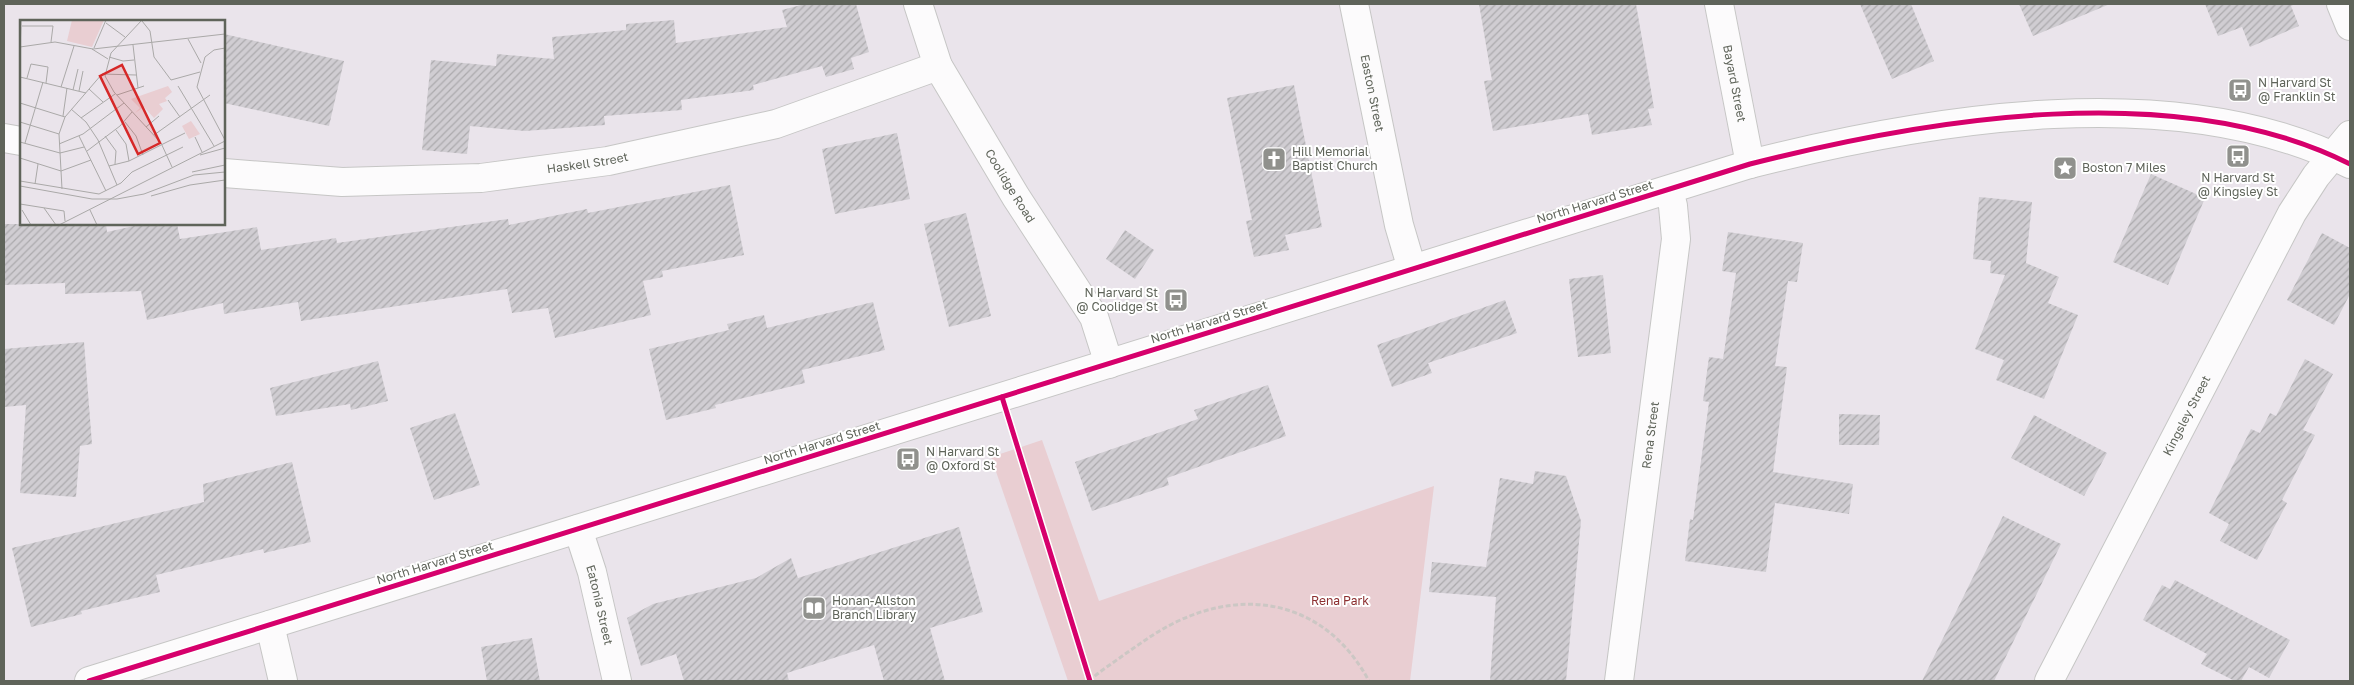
<svg xmlns="http://www.w3.org/2000/svg" width="2354" height="685" viewBox="0 0 2354 685" font-family="'Golos Text',sans-serif">
<style>
.green{fill:#e9ced2}
.building{fill:url(#building-hatch)}
.lines{fill:none;stroke-linecap:round;stroke-linejoin:round}
.minor-casing{stroke:#c6c6c5;stroke-width:30}
.secondary-casing{stroke:#c6c6c5;stroke-width:30}
.path{stroke:#ccc7c4;stroke-width:3;stroke-dasharray:5 2.5;stroke-linecap:butt}
.minor{stroke:#fcfbfc;stroke-width:28}
.secondary{stroke:#fcfbfc;stroke-width:28}
.cycleway-casing{stroke:#fff;stroke-width:8}
.cycleway{stroke:#d6006c;stroke-width:5}
.labels{text-anchor:middle;stroke-width:4;stroke-linejoin:round;paint-order:stroke}
.poi-label{font-size:12px;fill:#5f645a;stroke:#fff;text-anchor:start}
.street-label{font-size:12px;fill:#5f645a;stroke:#fff}
.park-label{font-size:12px;fill:#8d3031;stroke:#fff}
.inset-road{fill:none;stroke:#aaa9a8;stroke-width:1}
.view{fill:#d62828;fill-opacity:0.15;stroke:#d62828;stroke-width:2.5}
.inset-edge{fill:none;stroke:#5f645a;stroke-width:2.5}
</style>
<defs>
<pattern id="building-hatch" width="6" height="6" patternUnits="userSpaceOnUse" patternTransform="scale(1.25)"><rect width="6" height="6" fill="#d0cdd2"/><path d="M-1 1l2-2M0 6l6-6M5 7l2-2" fill="none" stroke="#acaaad"/></pattern>
</defs>
<rect width="100%" height="100%" fill="#eae4eb"/>
<path class="green" d="M1042,440L1099,601L1434,486L1410,681H1068L991,457Z"/>
<g class="building">
<path d="M805,4H856L869,52L851,58L854,69L826,77L822,66L753,85L754,90L681,100L682,110L604,116L605,125L525,131L470,126L467,154L422,150L431,60L496,66L497,54L554,59L552,37L626,30V24L674,20L676,43L787,27L782,10Z"/>
<path d="M1479,4H1636L1654,108L1648,109L1652,125L1592,135L1588,114L1493,131L1484,81L1492,80Z"/>
<path d="M1860,4H1911L1934,61L1892,79Z"/>
<path d="M2019,4H2110L2033,36Z"/>
<path d="M2205,4H2295L2291,6L2299,26L2250,47L2242,27L2218,36Z"/>
<path d="M224,34L344,61L329,126L224,103Z"/>
<path d="M1294,85L1322,227L1285,235L1289,250L1254,257L1246,221L1252,220L1227,98Z"/>
<path d="M897,133L910,199L835,214L822,149Z"/>
<path d="M2151,174L2205,198L2168,285L2113,262Z"/>
<path d="M730,185L744,255L662,271L663,277L643,281L651,315L555,338L548,308L512,313L507,289L301,321L298,302L224,314L223,303L147,320L141,291L65,294V283L4,285V224H106L107,232L143,224H177L180,239L257,227L261,250L336,238L337,243L508,219L509,225L587,209L588,213Z"/>
<path d="M1979,197L2032,202L2026,263L2059,277L2048,303L2078,315L2044,399L1996,380L2004,360L1975,349L2005,275L1990,273L1991,261L1973,259Z"/>
<path d="M966,213L991,316L949,327L924,224Z"/>
<path d="M1125,230L1154,250L1135,279L1106,259Z"/>
<path d="M1728,232L1803,243L1797,282L1788,281L1775,366L1787,367L1773,472L1853,484L1849,514L1775,503L1766,572L1685,561L1690,519L1693,520L1709,402L1703,401L1709,357L1723,359L1736,273L1722,271Z"/>
<path d="M2322,233L2350,248V294L2334,325L2287,300Z"/>
<path d="M1603,275L1611,353L1578,357L1569,279Z"/>
<path d="M1505,300L1517,333L1428,363L1432,373L1392,387L1377,345Z"/>
<path d="M873,302L885,350L802,370L805,383L715,405L716,408L666,420L649,349L729,330L727,324L764,315L767,328Z"/>
<path d="M84,342L92,444L80,446L76,497L20,493L26,405L4,407V349Z"/>
<path d="M2305,359L2333,374L2303,430L2315,435L2282,500L2287,503L2257,560L2220,541L2229,524L2209,513L2251,429L2260,433L2270,413L2276,416Z"/>
<path d="M378,361L388,401L351,410L350,404L276,416L270,388Z"/>
<path d="M1268,385L1286,436L1167,478L1169,485L1092,511L1075,462L1198,419L1194,410Z"/>
<path d="M455,413L480,485L434,500L410,428Z"/>
<path d="M1839,414L1880,415L1879,445H1839Z"/>
<path d="M2034,415L2107,453L2084,496L2011,458Z"/>
<path d="M292,462L311,542L264,553L263,549L156,575L160,592L81,611L82,614L31,627L12,548L204,502L203,484Z"/>
<path d="M1535,471L1566,476L1581,521L1566,681H1490L1496,597L1429,592L1432,562L1486,567L1500,478L1533,484Z"/>
<path d="M2003,516L2061,544L2041,585L1994,681H1922Z"/>
<path d="M959,527L983,612L930,628L945,681H884L874,645L787,673L789,681H684L676,654L641,666L627,618L653,604L756,578L791,558L798,578Z"/>
<path d="M2175,580L2290,640L2269,678L2249,667L2241,681H2235L2201,664L2207,654L2143,620L2162,585L2170,589Z"/>
<path d="M532,638L540,681H487L481,647Z"/>
</g>
<g class="lines">
<g class="minor-casing">
<g id="minor">
<path id="s1" d="M918,4L938,66L1016,197L1094,317L1109,364"/>
<path id="s2" d="M1354,4L1399,225L1412,269"/>
<path id="s3" d="M1719,4L1750,164"/>
<path d="M2341,4L2350,26"/>
<path d="M4,138L21,141"/>
<path id="s4" d="M224,173L342,182L481,178L608,161L776,124L938,66"/>
<path id="s5" d="M578,529L592,572L617,681"/>
<path d="M270,625L283,681"/>
<path id="s6" d="M1619,681L1676,239L1673,206L1669,190"/>
<path id="s7" d="M2049,681L2292,213L2316,176L2350,135"/>
</g>
</g>
<g class="secondary-casing">
<path id="secondary" d="M89,681L1750,164C1931,118 2177,77 2350,164"/>
</g>
<path class="path" d="M1089,681C1100,671 1113,663 1125,654C1141,643 1156,632 1174,623C1251,585 1328,605 1369,681"/>
<use href="#minor" class="minor"/>
<use href="#secondary" class="secondary"/>
<g class="cycleway-casing">
<g id="cycleway">
<path d="M1002,397L1090,681"/>
<path d="M89,681L1750,164C1931,118 2177,77 2350,164"/>
</g>
</g>
<use href="#cycleway" class="cycleway"/>
</g>
<defs>
<g id="bus-square" transform="scale(1.25)"><rect x="-9" y="-9" width="18" height="18" rx="4" fill="#90918d" stroke="#fff"/><path d="M-5-6H5V4H4V6H2V4H-2V6H-4V4H-5ZM-3.5-4V0h7V-4ZM-3.5 1.2v1.5H-2V1.2ZM2 1.2v1.5H3.5V1.2Z" fill="#fff"/></g>
<g id="church-square" transform="scale(1.25)"><rect x="-9" y="-9" width="18" height="18" rx="4" fill="#90918d" stroke="#fff"/><path d="M-1.2-6h2.4v3.5h3.3v2.4h-3.3V6h-2.4V-.1h-3.3v-2.4h3.3Z" fill="#fff"/></g>
<g id="sight-square" transform="scale(1.25)"><rect x="-9" y="-9" width="18" height="18" rx="4" fill="#90918d" stroke="#fff"/><path d="M0-6L1.8-2.2L6-1.7L2.9 1.2L3.7 5.4L0 3.3L-3.7 5.4L-2.9 1.2L-6-1.7L-1.8-2.2Z" fill="#fff"/></g>
<g id="library-square" transform="scale(1.25)"><rect x="-9" y="-9" width="18" height="18" rx="4" fill="#90918d" stroke="#fff"/><path d="M-6-4Q-3-5.5-.7-3.5V5Q-3 3-6 4ZM6-4Q3-5.5 .7-3.5V5Q3 3 6 4Z" fill="#fff"/></g>
</defs>
<g fill-rule="evenodd">
<use href="#bus-square" x="2240" y="90"/>
<use href="#bus-square" x="2238" y="156"/>
<use href="#church-square" x="1274" y="159"/>
<use href="#sight-square" x="2065" y="168"/>
<use href="#bus-square" x="1176" y="300"/>
<use href="#bus-square" x="908" y="459"/>
<use href="#library-square" x="814" y="608"/>
</g>
<g class="labels">
<g class="poi-label">
<text x="2258" y="87">N Harvard St<tspan x="2258" dy="14">@ Franklin St</tspan></text>
<text x="1292" y="156">Hill Memorial<tspan x="1292" dy="14">Baptist Church</tspan></text>
<text x="2082" y="172">Boston 7 Miles</text>
<text x="2238" y="182" text-anchor="middle">N Harvard St<tspan x="2238" dy="14">@ Kingsley St</tspan></text>
<text x="1158" y="297" text-anchor="end">N Harvard St<tspan x="1158" dy="14">@ Coolidge St</tspan></text>
<text x="926" y="456">N Harvard St<tspan x="926" dy="14">@ Oxford St</tspan></text>
<text x="832" y="605">Honan-Allston<tspan x="832" dy="14">Branch Library</tspan></text>
</g>
<g class="street-label">
<text dy="4" stroke="none"><textPath href="#s3" startOffset="81">Bayard Street</textPath></text>
<text dy="4" stroke="none"><textPath href="#s2" startOffset="91">Easton Street</textPath></text>
<text dy="4" stroke="none"><textPath href="#s4" startOffset="365">Haskell Street</textPath></text>
<text dy="4" stroke="none"><textPath href="#s1" startOffset="205">Coolidge Road</textPath></text>
<text transform="translate(1595 202) rotate(-17)" y="4">North Harvard Street</text>
<text transform="translate(1209 322) rotate(-17)" y="4">North Harvard Street</text>
<text dy="4" stroke="none"><textPath href="#s7" startOffset="299">Kingsley Street</textPath></text>
<text dy="4" stroke="none"><textPath href="#s6" startOffset="248">Rena Street</textPath></text>
<text transform="translate(822 443) rotate(-17)" y="4">North Harvard Street</text>
<text transform="translate(435 563) rotate(-17)" y="4">North Harvard Street</text>
<text dy="4" stroke="none"><textPath href="#s5" startOffset="79">Eatonia Street</textPath></text>
</g>
<g class="park-label">
<text x="1340" y="605">Rena Park</text>
</g>
</g>
<g transform="translate(20 20)">
<rect width="205" height="205" fill="#eae4eb"/>
<path d="M52,0H84L72,27L47,21ZM148,66L152,72L145,78L147,81L139,84L143,89L134,98L124,87L115,93L120,88L111,79ZM171,101L180,114L169,119L162,106Z" fill="#e9ced2"/>
<path class="inset-road" d="M122,0L91,33L85,56L94,72L141,123L152,147M122,1L130,11L134,37L151,60L180,52M86,3L105,17M2,6H33L31,22M168,19L181,43M113,25L118,68M0,27L35,22L73,29L205,14M74,28L86,0M205,28L194,30L185,37L177,67L205,120M72,29L88,39M0,35L1,0M89,37L103,41L114,40M0,57L66,73M7,58L11,44L28,47L26,63M158,66L194,126M41,67L54,26M69,69L83,82M53,70L58,49M59,71L63,51M97,75L124,66M148,80L160,97M0,83L45,97M51,89L66,102L78,120L97,165M43,96L47,68M61,98L95,74M0,102L39,114M105,102L116,116L123,135M126,107L139,96M96,110L106,124L109,141M134,115L190,75M59,116L86,171M85,116L96,131L95,144M175,117L182,132M0,122L40,133L64,127M5,123L23,62M39,124L63,114L104,83M67,131L100,106L112,92M180,135L205,128M0,138L41,151L71,140M89,146L109,141L165,113M172,152L205,145M0,161L79,174L101,163L112,152L163,127M15,164L18,144M0,166L72,179H97L124,174L174,155L205,152M42,169L39,114L45,97L82,54L116,55M131,176L170,165L205,160M0,184L44,191L45,201M24,188L36,205M2,190L11,205M70,190L77,205M39,205L205,121"/>
<path class="view" d="M102,45L140,123L118,134L80,56Z"/>
<rect width="205" height="205" class="inset-edge"/>
</g>
<rect width="2354" height="685" fill="none" stroke="#5f645a" stroke-width="10"/>
</svg>
